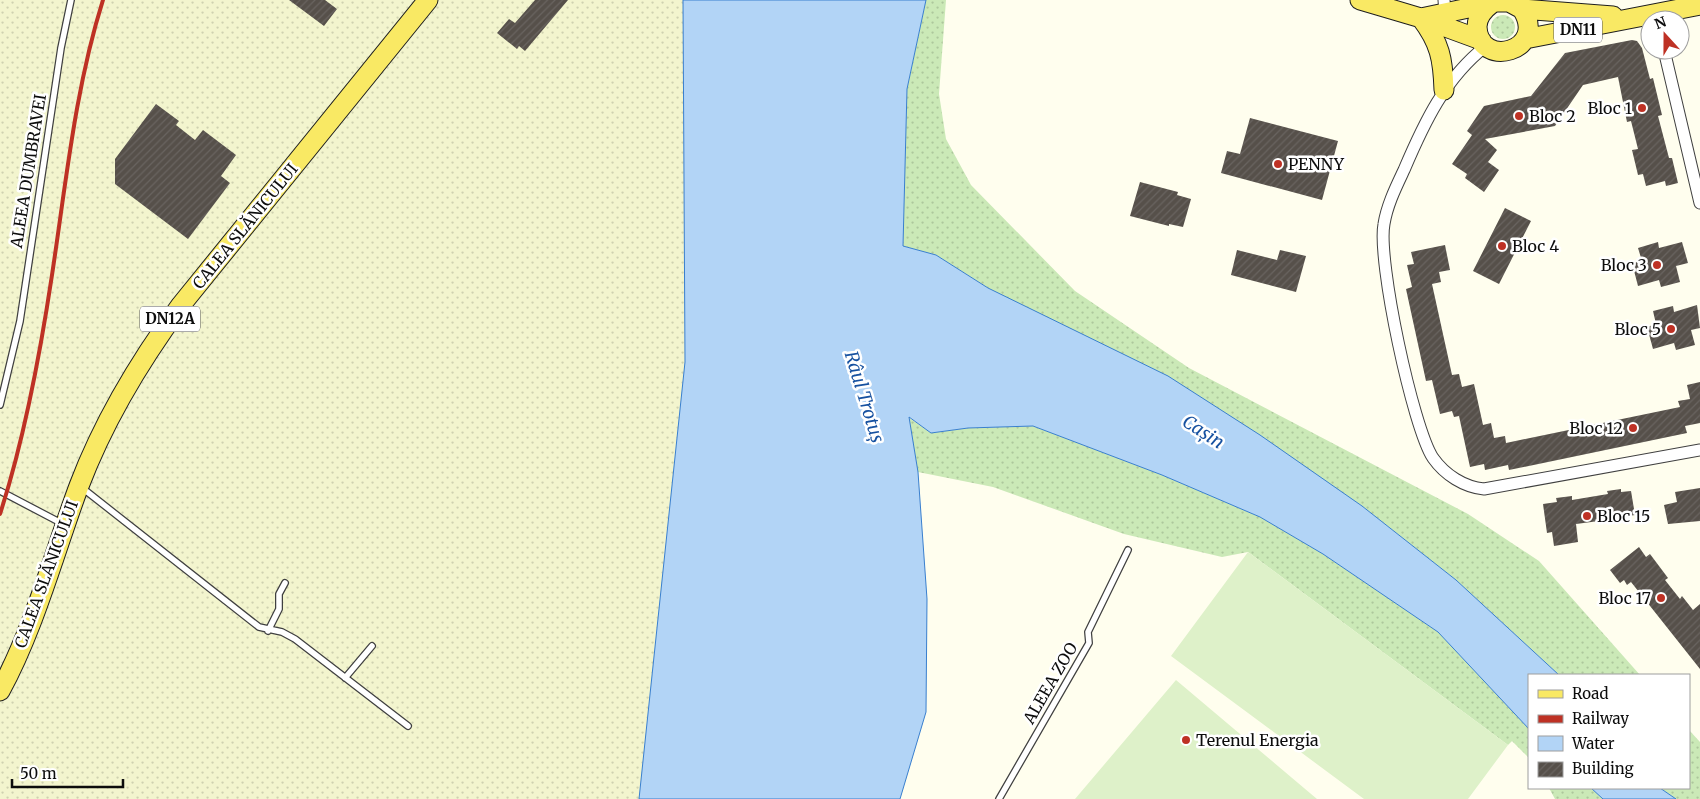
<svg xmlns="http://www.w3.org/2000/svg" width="1700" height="799" viewBox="0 0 1700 799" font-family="Merriweather,serif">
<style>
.farmland{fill:url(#farmland-dots)}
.grass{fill:url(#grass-dots)}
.pitch{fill:#def1c9}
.water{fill:#b2d4f6;stroke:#397fce}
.building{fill:url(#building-hatch)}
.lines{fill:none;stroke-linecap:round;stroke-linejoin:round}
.lane-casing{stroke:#404040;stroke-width:8}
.street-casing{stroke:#404040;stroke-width:13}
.primary-casing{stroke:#1e1e1e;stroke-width:21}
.lane{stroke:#fff;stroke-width:5.5}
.street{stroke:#fff;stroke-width:11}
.primary{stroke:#f9e964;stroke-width:19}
.rail{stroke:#be3124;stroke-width:4}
.poi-dot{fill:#be3124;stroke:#fff;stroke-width:2}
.labels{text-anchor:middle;stroke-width:5;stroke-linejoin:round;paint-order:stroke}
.shield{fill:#fff;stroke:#565656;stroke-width:1}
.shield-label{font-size:15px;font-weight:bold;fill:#0d0d0d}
.poi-label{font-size:16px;fill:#0d0d0d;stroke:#fff;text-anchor:end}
.street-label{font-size:16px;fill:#0d0d0d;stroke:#fff}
.water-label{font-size:18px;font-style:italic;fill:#1651a0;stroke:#fff}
</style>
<defs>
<pattern id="farmland-dots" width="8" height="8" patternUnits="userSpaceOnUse" patternTransform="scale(1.25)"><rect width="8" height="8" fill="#f3f5ce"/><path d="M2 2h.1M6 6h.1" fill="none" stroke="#cfd1b0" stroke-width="1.8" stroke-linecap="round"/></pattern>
<pattern id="grass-dots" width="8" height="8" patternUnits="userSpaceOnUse" patternTransform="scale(1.25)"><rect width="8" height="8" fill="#cbe9b7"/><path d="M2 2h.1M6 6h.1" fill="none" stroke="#adc79c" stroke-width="1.8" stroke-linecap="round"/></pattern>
<pattern id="building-hatch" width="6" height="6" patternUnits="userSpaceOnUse" patternTransform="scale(1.25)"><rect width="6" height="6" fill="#56504a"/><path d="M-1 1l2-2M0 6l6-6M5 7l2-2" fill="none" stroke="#696460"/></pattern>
</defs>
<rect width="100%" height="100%" fill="#fffeee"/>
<path class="farmland" d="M0,0H683L685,362L639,799H0Z"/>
<path class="grass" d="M926,0H946L939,94L946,139L971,185L1075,291L1189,368L1468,514L1539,561L1640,675H1559L1456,580L1362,506L988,288L936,255L903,246L907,89Z
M1491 27a12 12 0 1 1 24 0a12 12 0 1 1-24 0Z
M908,417L931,433L968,428L1033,426L1162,475L1260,517L1323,554L1438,632L1529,729V758L1512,741L1508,745L1248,552L1222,557L1124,534L993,487L918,472Z
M1689,730L1700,742V799H1676L1660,788H1689Z
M1549,788H1591L1603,799H1555Z"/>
<path class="pitch" d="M1248,552L1508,745L1468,799H1364L1171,656Z
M1176,680L1317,799H1075Z"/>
<path class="water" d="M683,0H926L907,89L903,246L936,255L988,288L1168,376L1260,435L1362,506L1456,580L1559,675H1529V729L1438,632L1323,554L1260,517L1162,475L1033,426L968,428L931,433L909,417L918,472L927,599L926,712L900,799H639L685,362Z
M1591,788H1660L1676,799H1603Z"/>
<path class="building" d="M289,0H325L337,9L324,26Z
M535,0H568L525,51L519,46L517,49L497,33L509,19L515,23Z
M1632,40L1637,41L1642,48L1650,79L1653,78L1662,115L1658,116L1669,158H1672L1678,183L1666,186L1665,181L1646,186L1643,174L1638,175L1632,150L1638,149L1631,121L1627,122L1618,77L1583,85L1555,126L1485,139L1497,150L1488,162L1499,170L1484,192L1465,178L1467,174L1452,164L1472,135L1467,131L1484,106L1531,96L1565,53Z
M156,104L179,121L176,125L195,140L203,130L236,155L221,176L230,183L188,239L115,184V159Z
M1250,118L1338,141L1322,200L1221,173L1227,151L1240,154Z
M1140,182L1178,192L1177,195L1191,199L1183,227L1169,224V226L1130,216Z
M1505,208L1531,221L1499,284L1473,271Z
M1658,242L1659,248L1682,242L1688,263L1676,266L1680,282L1661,287L1659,280L1638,286L1632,263L1642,261L1638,248Z
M1445,245L1450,270L1439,272L1441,282L1432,284L1452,375L1459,374L1462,387L1474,384L1483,425L1491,423L1494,438L1505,436L1506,443L1680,407L1678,401L1690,399L1687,385L1700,382V423L1685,426L1687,433L1509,470L1508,465L1485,470L1484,464L1470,467L1459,416L1454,417L1452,411L1440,414L1432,380L1426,381L1406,289L1412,287L1407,265L1414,264L1411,252Z
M1237,250L1277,260L1280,250L1306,256L1296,292L1231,275Z
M1697,305L1700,328L1691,330L1695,345L1676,350L1674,343L1653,349L1647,327L1656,324L1653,311L1673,306L1674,312Z
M1700,488V521L1668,524L1664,505L1677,502L1675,492Z
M1621,489V492L1631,491L1635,515L1622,517L1623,521L1600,524L1599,521L1576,524L1578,542L1554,546L1552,532L1547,533L1543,504L1557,502L1556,498L1572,496V500L1608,494L1607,491Z
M1639,547L1646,557L1650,554L1668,578L1665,580L1680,599L1682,596L1693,610L1700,604V669L1631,582L1627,585L1624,580L1620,583L1610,570Z"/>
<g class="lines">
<defs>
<path id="lane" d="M0,405L20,321L61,48L71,0
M81,487L259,627L282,632L295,639L408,726
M0,491L63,524
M268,631L279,609V594L285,583
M345,678L372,646
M999,799L1089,643L1088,632L1128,550"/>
<path id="street" d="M1444,0L1445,13
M1486,46C1445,78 1424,123 1404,170C1396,187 1387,205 1384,224C1377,260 1413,428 1433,458C1445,475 1464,487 1484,489L1700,450
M1664,50L1700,203"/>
<path id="primary" d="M1360,0L1421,18L1481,40
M1522,9L1613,16
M1421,18L1497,2H1509L1522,9C1549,51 1479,70 1477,27C1477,17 1483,10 1491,4
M1421,18C1440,43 1443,59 1444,90
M1525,39L1700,5
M0,691C34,629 54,553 79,486C104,420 139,362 181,305L428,0"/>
</defs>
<use href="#lane" class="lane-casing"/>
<use href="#street" class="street-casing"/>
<use href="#primary" class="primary-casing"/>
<use href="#lane" class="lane"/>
<use href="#street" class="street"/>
<use href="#primary" class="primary"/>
<path class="rail" d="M0,514C25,437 40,355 52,275C66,183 75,89 103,0"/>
</g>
<g class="poi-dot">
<circle cx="1642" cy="108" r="5"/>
<circle cx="1519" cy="116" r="5"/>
<circle cx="1278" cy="164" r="5"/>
<circle cx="1502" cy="246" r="5"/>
<circle cx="1657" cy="265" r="5"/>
<circle cx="1671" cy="329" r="5"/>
<circle cx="1633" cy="428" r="5"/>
<circle cx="1587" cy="516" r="5"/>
<circle cx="1661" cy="598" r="5"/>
<circle cx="1186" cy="740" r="5"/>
</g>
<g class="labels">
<g class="shield">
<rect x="1554" y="17.5" width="48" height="25" rx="4"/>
<rect x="140" y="306.5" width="60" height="25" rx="4"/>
</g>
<g class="shield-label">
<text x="1578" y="35">DN11</text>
<text x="170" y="324">DN12A</text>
</g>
<g class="poi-label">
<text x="1632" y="114">Bloc 1</text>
<text x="1529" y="122" text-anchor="start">Bloc 2</text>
<text x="1288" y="170" text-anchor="start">PENNY</text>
<text x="1512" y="252" text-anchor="start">Bloc 4</text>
<text x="1647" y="271">Bloc 3</text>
<text x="1661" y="335">Bloc 5</text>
<text x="1623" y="434">Bloc 12</text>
<text x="1597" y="522" text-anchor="start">Bloc 15</text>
<text x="1651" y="604">Bloc 17</text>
<text x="1196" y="746" text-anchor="start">Terenul Energia</text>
</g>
<g class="street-label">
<text transform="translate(28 171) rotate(-81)" y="6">ALEEA DUMBRAVEI</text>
<text transform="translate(245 226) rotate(-51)" y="6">CALEA SLĂNICULUI</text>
<text transform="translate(46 574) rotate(-70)" y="6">CALEA SLĂNICULUI</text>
<text transform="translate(1050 683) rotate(-60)" y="6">ALEEA ZOO</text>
</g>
<g class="water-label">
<text transform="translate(864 397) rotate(73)" y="6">Râul Trotuș</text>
<text transform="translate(1203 432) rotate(33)" y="6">Cașin</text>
</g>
</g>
<rect x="1528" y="674" width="162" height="115" fill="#ffffff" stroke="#9e9e9e"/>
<rect x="1538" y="690" width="25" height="8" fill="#f9e964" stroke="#9e9e9e"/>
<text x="1572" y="699" font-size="15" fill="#0d0d0d">Road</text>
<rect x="1538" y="715" width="25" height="8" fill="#be3124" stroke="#9e9e9e"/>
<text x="1572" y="724" font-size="15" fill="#0d0d0d">Railway</text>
<rect x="1538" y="736" width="25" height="15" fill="#b2d4f6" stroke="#9e9e9e"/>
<text x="1572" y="749" font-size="15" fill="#0d0d0d">Water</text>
<rect x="1538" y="762" width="25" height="15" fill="url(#building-hatch)" stroke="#9e9e9e"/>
<text x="1572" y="774" font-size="15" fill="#0d0d0d">Building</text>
<g transform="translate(1665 35) rotate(339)"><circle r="24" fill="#ffffff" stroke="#9e9e9e"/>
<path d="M0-4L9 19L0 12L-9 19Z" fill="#be3124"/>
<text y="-8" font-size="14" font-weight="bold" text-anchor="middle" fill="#0d0d0d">N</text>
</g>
<path d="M12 779v8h111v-8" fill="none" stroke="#0d0d0d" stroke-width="2.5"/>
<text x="20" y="779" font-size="15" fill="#0d0d0d" stroke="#ffffff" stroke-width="4" paint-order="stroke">50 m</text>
</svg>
